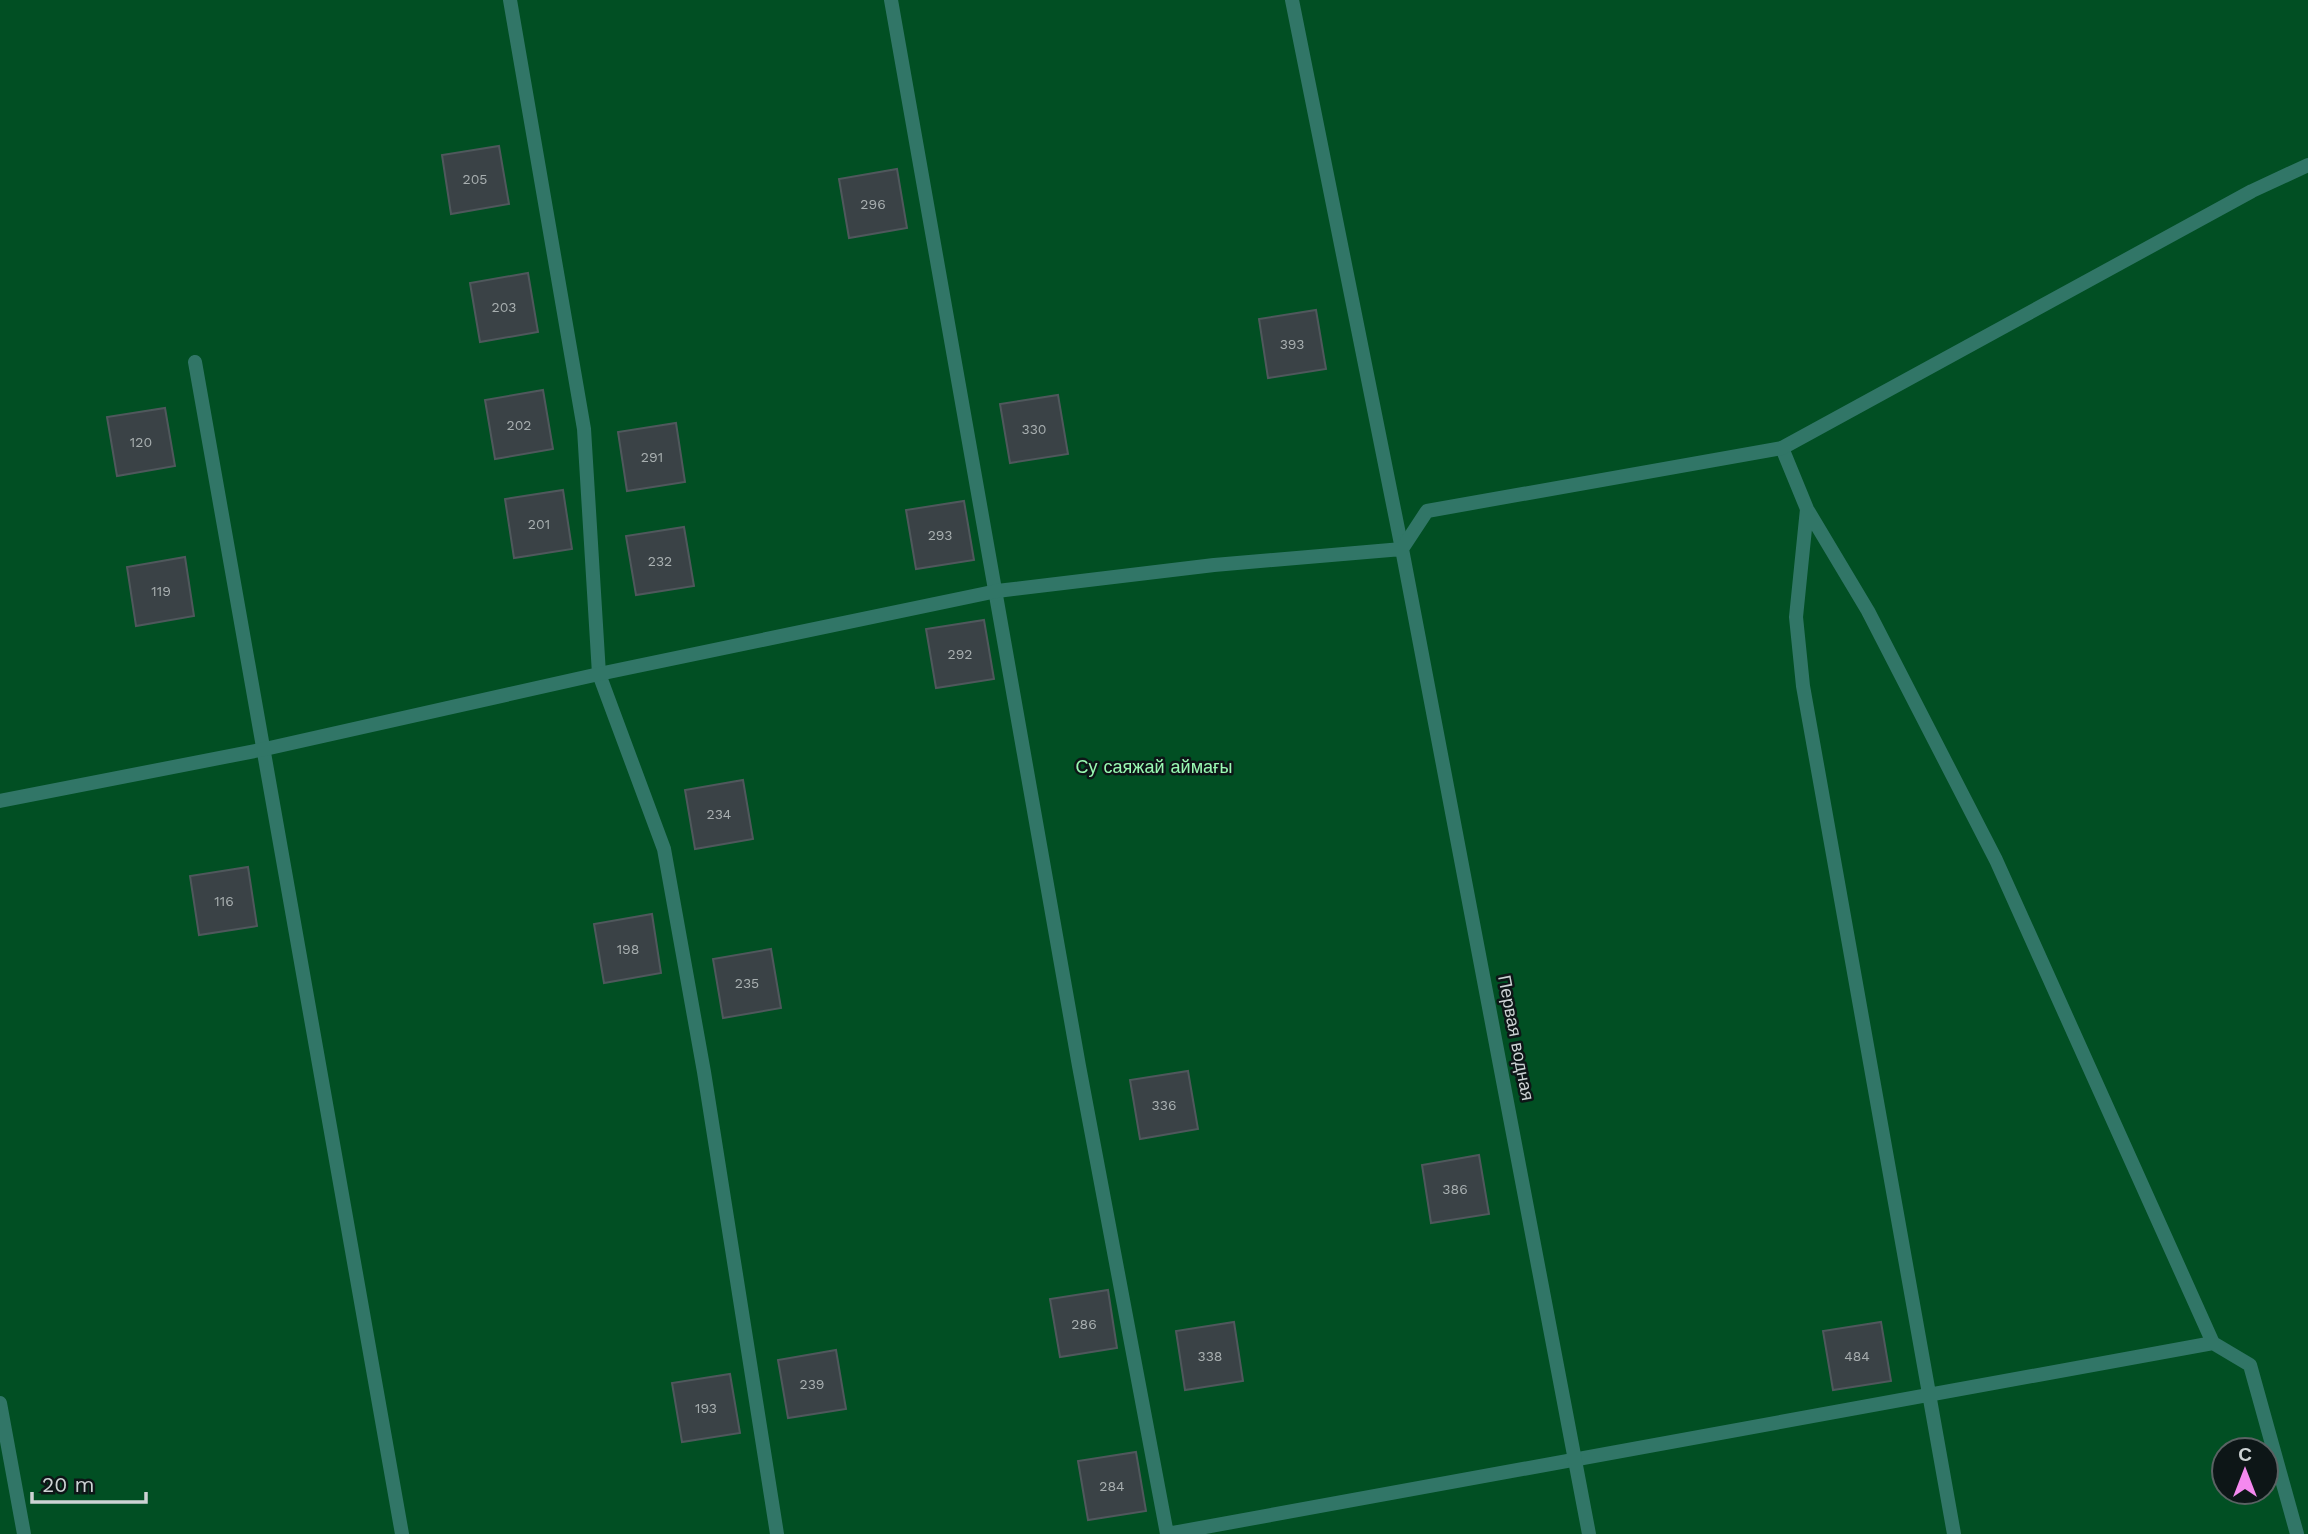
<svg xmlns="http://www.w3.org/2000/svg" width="2308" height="1534" viewBox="0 0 2308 1534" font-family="'Work Sans',sans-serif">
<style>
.green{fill:#014f23;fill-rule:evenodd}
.building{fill:#3a4246;stroke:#4f585c;stroke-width:2}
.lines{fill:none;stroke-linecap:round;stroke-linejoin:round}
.lane{stroke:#317667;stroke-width:14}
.street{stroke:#317667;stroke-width:14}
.labels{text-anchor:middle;stroke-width:5;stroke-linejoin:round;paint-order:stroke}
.number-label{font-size:14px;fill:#a8afb0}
.park-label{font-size:18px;fill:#9afab3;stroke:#0d1617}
.street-label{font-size:18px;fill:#cdd3d4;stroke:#0d1617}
</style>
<rect width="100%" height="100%" fill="#161f20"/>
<path class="green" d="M0,0H2308V1534H0ZM2224,1450H2266V1492H2224Z"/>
<path class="building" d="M499,146L509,204L451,214L442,155Z
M897,169L907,228L849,238L839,179Z
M528,273L538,332L480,342L470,283Z
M1316,310L1326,369L1268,378L1259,319Z
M543,390L553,449L495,459L485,400Z
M1058,395L1068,454L1010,463L1000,404Z
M165,408L175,466L117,476L107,417Z
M676,423L685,482L627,491L618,432Z
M563,490L572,549L514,558L505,499Z
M964,501L974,560L916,569L906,510Z
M684,527L694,586L636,595L626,536Z
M185,557L194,616L136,626L127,567Z
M984,620L994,679L936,688L926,629Z
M743,780L753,839L695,849L685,790Z
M248,867L257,926L199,935L190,876Z
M652,914L661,973L604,983L594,924Z
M771,949L781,1008L723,1018L713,959Z
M1188,1071L1198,1129L1140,1139L1130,1080Z
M1479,1155L1489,1214L1431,1223L1422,1165Z
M1108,1290L1117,1348L1060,1357L1050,1299Z
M1234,1322L1243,1381L1185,1390L1176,1331Z
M1881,1322L1891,1381L1833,1390L1823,1331Z
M836,1350L846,1409L788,1418L778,1360Z
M730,1374L740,1433L682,1442L672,1383Z
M1136,1452L1146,1511L1088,1520L1078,1461Z"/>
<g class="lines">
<path class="lane" d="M510,0L584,429L599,674L664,849L704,1072L777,1534
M891,0L1079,1066L1167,1534
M1292,0L1402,549
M195,362L402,1534
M1782,448L1807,509L1868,611L1996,860L2213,1343
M1807,509L1796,617L1803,686L1954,1534
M1167,1534L2213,1343L2250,1365L2297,1534"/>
<path class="street" d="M1402,549L1589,1534
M0,801L265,749L599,674L997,591L1214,565L1402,549L1427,511L1782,448L2252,191L2308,165
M0,1403L24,1534"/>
</g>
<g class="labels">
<g class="number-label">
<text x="475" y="184">205</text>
<text x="873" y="209">296</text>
<text x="504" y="312">203</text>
<text x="1292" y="349">393</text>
<text x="519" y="430">202</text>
<text x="1034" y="434">330</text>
<text x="141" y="447">120</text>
<text x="652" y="462">291</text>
<text x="539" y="529">201</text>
<text x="940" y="540">293</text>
<text x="660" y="566">232</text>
<text x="161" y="596">119</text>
<text x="960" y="659">292</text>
<text x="719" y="819">234</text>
<text x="224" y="906">116</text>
<text x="628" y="954">198</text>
<text x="747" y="988">235</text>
<text x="1164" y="1110">336</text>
<text x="1455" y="1194">386</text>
<text x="1084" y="1329">286</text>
<text x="1210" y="1361">338</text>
<text x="1857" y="1361">484</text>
<text x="812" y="1389">239</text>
<text x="706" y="1413">193</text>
<text x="1112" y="1491">284</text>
</g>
<g class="park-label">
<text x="1154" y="773">Су саяжай аймағы</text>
</g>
<g class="street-label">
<text transform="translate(1516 1038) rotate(79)" y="6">Первая водная</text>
</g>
</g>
<g transform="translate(2245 1471)"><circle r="33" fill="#0d1617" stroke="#5a6263" stroke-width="2"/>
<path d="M0-5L12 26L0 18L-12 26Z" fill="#f589ef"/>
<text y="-10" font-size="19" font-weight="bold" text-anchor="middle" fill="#cdd3d4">С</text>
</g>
<path d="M32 1492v10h114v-10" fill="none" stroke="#cdd3d4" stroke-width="3.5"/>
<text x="42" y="1492" font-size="21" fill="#cdd3d4" stroke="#0d1617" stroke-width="5" paint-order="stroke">20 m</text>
</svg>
